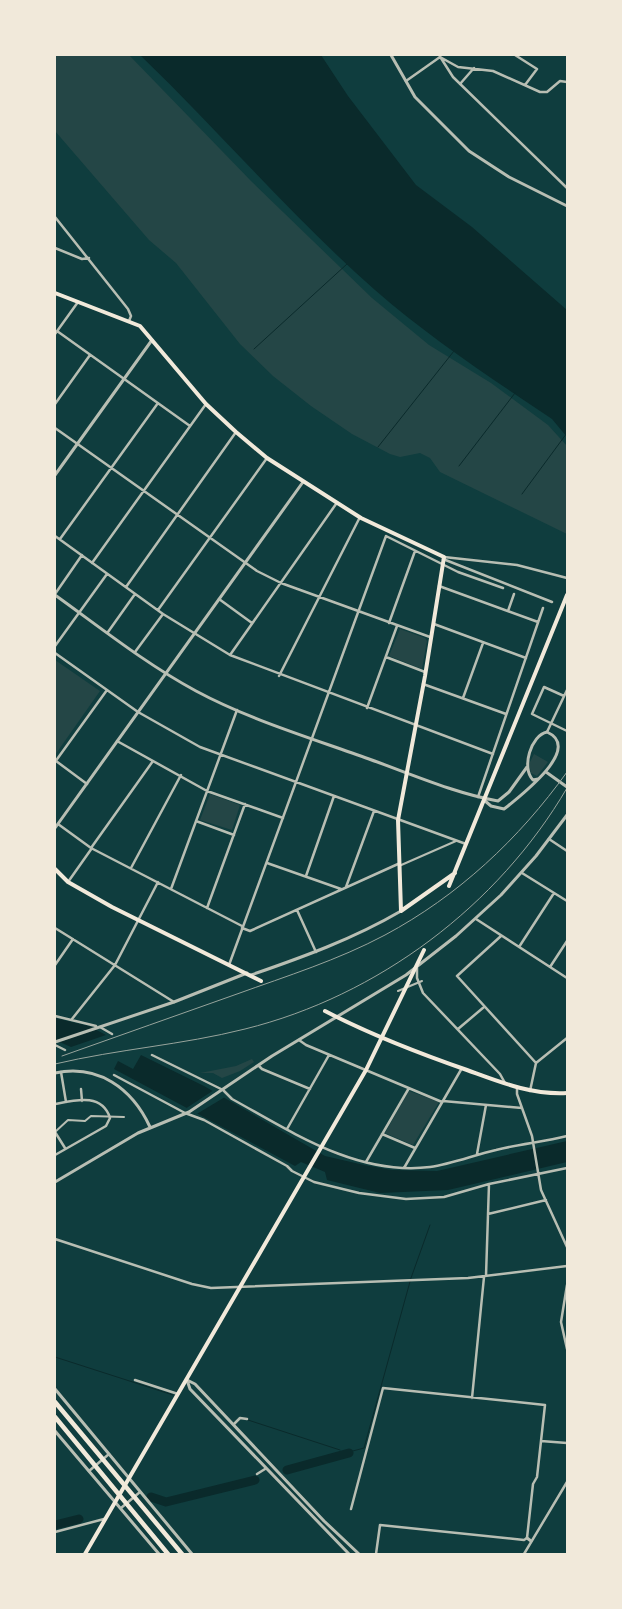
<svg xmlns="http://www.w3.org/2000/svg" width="622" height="1609" viewBox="0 0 622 1609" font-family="Lora,serif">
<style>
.green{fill:#244646}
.water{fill:#0a2a2b}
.pier{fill:#0f3d3e}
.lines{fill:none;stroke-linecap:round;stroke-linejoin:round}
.stream{stroke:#0a2a2b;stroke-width:1}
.river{stroke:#0a2a2b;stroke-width:9}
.pedestrian{stroke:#b8beb3;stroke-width:2}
.minor{stroke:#b8beb3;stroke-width:2.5}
.tertiary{stroke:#b8beb3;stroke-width:3}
.primary{stroke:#f1e9da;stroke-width:4}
.motorway{stroke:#f1e9da;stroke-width:4.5}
.rail{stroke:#97a49c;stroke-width:1}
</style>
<rect width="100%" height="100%" fill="#0f3d3e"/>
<path class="green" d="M55,55H129L252,182L372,298L429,345L491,383L548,425L567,446V534L440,472L430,458L420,453L400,457L390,454L352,434L311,406L273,376L240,344L176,263L149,240L55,131Z
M400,629L425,638L427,641L422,669L389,656Z
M55,660L100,691L55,755Z
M534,754L548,762L537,776L531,773L529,764Z
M210,794L240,805L232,830L200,820Z
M252,1059L254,1062L240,1071L222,1078L213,1073H200L236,1066Z
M409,1091L439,1102L413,1145L385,1133Z"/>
<path class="water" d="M140,55H321L348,96L416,185L472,227L567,310V437L552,419C491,378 430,338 375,290C292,217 220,132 140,55Z
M55,1018L89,1026L106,1035L71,1047L55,1040Z
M141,1055L204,1086L325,1156L364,1165L392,1170L437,1171L567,1141V1162L448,1190L380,1193L327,1180L325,1172L301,1162L295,1166L114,1069L118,1061L133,1069Z"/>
<path class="pier" d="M214,1090L225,1097L195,1115L185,1109Z"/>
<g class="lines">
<path class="stream" d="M254,349L347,264
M378,447L454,351
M459,466L515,393
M522,494L567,433
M55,1357L173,1395
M248,1420L340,1450
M349,1452L364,1448L411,1278L430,1225"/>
<path class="river" d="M287,1470L349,1453
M151,1497L166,1502L255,1480
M55,1525L79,1519"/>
<path class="pedestrian" d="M399,866L456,841
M398,991L422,981
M55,1132L68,1120L85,1121L91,1116L124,1117"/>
<path class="minor" d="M439,55L453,77L567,188
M515,55L537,69L525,85
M406,81L440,57L458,67L493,71L540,92H547L560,81L567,82
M460,84L474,68
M55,217L128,309L131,316L129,321
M55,248L82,259L89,258
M57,331L190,426
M55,334L78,302
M55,404L90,355
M55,428L257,571L281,583L430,637
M55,536L163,614L230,655L493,754
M60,539L158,403
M444,557L517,565L567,578
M443,559L552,602
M92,563L206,404
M439,586L538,622
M126,587L236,432
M55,594L82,555
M219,599L252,623
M158,610L267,458
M508,611L514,594
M389,623L415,551
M434,624L526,658
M108,632L135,594
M55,646L107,574
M135,652L163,614
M55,653L138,712L200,747L466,844
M230,655L336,504
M386,657L425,672
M279,676L360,517
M423,684L506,714
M564,696L544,687L532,714L567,731
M463,698L483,643
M367,708L397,626
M547,732L567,690
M117,741L207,791L283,818
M56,761L87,784
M55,762L107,690
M478,797L543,608
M196,821L234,835
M58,824L91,848L242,926
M549,839L567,851
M91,848L153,761
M267,863L341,889
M131,868L181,775
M522,873L567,901
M306,876L334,796
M68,882L92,848
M346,887L374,811
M171,889L237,710
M207,908L245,804
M297,910L316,952
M476,919L567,978
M55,928L174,1002
M242,928L250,931L398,864
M501,936L457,976L536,1063
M519,947L554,893
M55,965L73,939
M229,965L386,536L458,572L503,588
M550,967L567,941
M417,968V978L423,993L500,1074L505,1083
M55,1016L96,1026
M72,1019L115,965L158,882
M100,1027L112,1034
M458,1029L484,1007
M299,1040L306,1045L442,1102
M55,1045L65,1050
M152,1055L223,1090L232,1099C292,1132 357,1176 430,1167C452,1164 474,1155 496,1150C519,1144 544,1142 567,1136
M259,1066L262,1069L310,1089
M61,1072L66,1102
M114,1075L185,1113L204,1120L287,1166L292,1171L314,1182L359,1193L406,1199L444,1197L489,1184L567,1168
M517,1087V1094L532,1136L541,1190L567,1247
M81,1089L82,1101
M530,1091L536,1063L567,1038
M443,1101L522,1108
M55,1104C76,1100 102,1093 110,1118L106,1126L55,1155
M287,1129L329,1055
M55,1132L65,1148
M382,1134L415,1148
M477,1154L486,1105
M366,1162L409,1088
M404,1168L462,1068
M488,1214L546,1200
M55,1239L192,1284L211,1288L468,1278L567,1266
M486,1276L489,1184
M567,1285L561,1322L567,1349
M135,1380L178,1394
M472,1398L484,1277
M234,1424L240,1418L247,1419
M541,1441L567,1443
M89,1471L109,1454
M257,1474L265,1469
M121,1508L140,1492
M351,1509L383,1388L545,1405L537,1477L533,1484L527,1538L524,1540L380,1525L376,1554
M55,1532L104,1519
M524,1554L567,1482"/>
<path class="tertiary" d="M391,55L415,97L469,151L509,177L567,206
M55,475L152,340
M55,595C101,628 146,664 196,691C250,720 311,738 369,759C411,774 454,793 498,801L509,792L527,767
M546,772L567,787
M484,800L491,806L504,809L508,806C522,794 583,748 547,732C531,735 521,768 533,780L538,779
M55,828L303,482
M251,975C303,957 353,939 401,911
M55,1042L174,1002L247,973
M55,1073C98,1064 132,1088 150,1127
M55,1182L138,1133L189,1112L272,1056L406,975L456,936L501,895L536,856L567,815
M187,1380L195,1384L324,1521L359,1554
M187,1380L190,1389L349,1554
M55,1389L192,1554
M55,1431L159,1554
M527,1538L531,1541"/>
<path class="primary" d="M55,293L140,326L206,404L236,432L267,458L361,518L444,557L425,676L398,820L401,911L455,873
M55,869L68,882L112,907L261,981
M449,886L567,595
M325,1011C371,1035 418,1053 467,1070C500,1082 531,1095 567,1093
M85,1554L366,1070L424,950"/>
<path class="motorway" d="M55,1402L182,1554
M55,1417L168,1554"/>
<path class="rail" d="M62,1056C120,1035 179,1015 237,994C287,976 338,960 385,935C458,896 519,839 567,772
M55,1064C118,1049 182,1045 245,1029C378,996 498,906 567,788"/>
</g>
<rect width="622" height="1609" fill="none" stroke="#f1e9da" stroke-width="112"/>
</svg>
